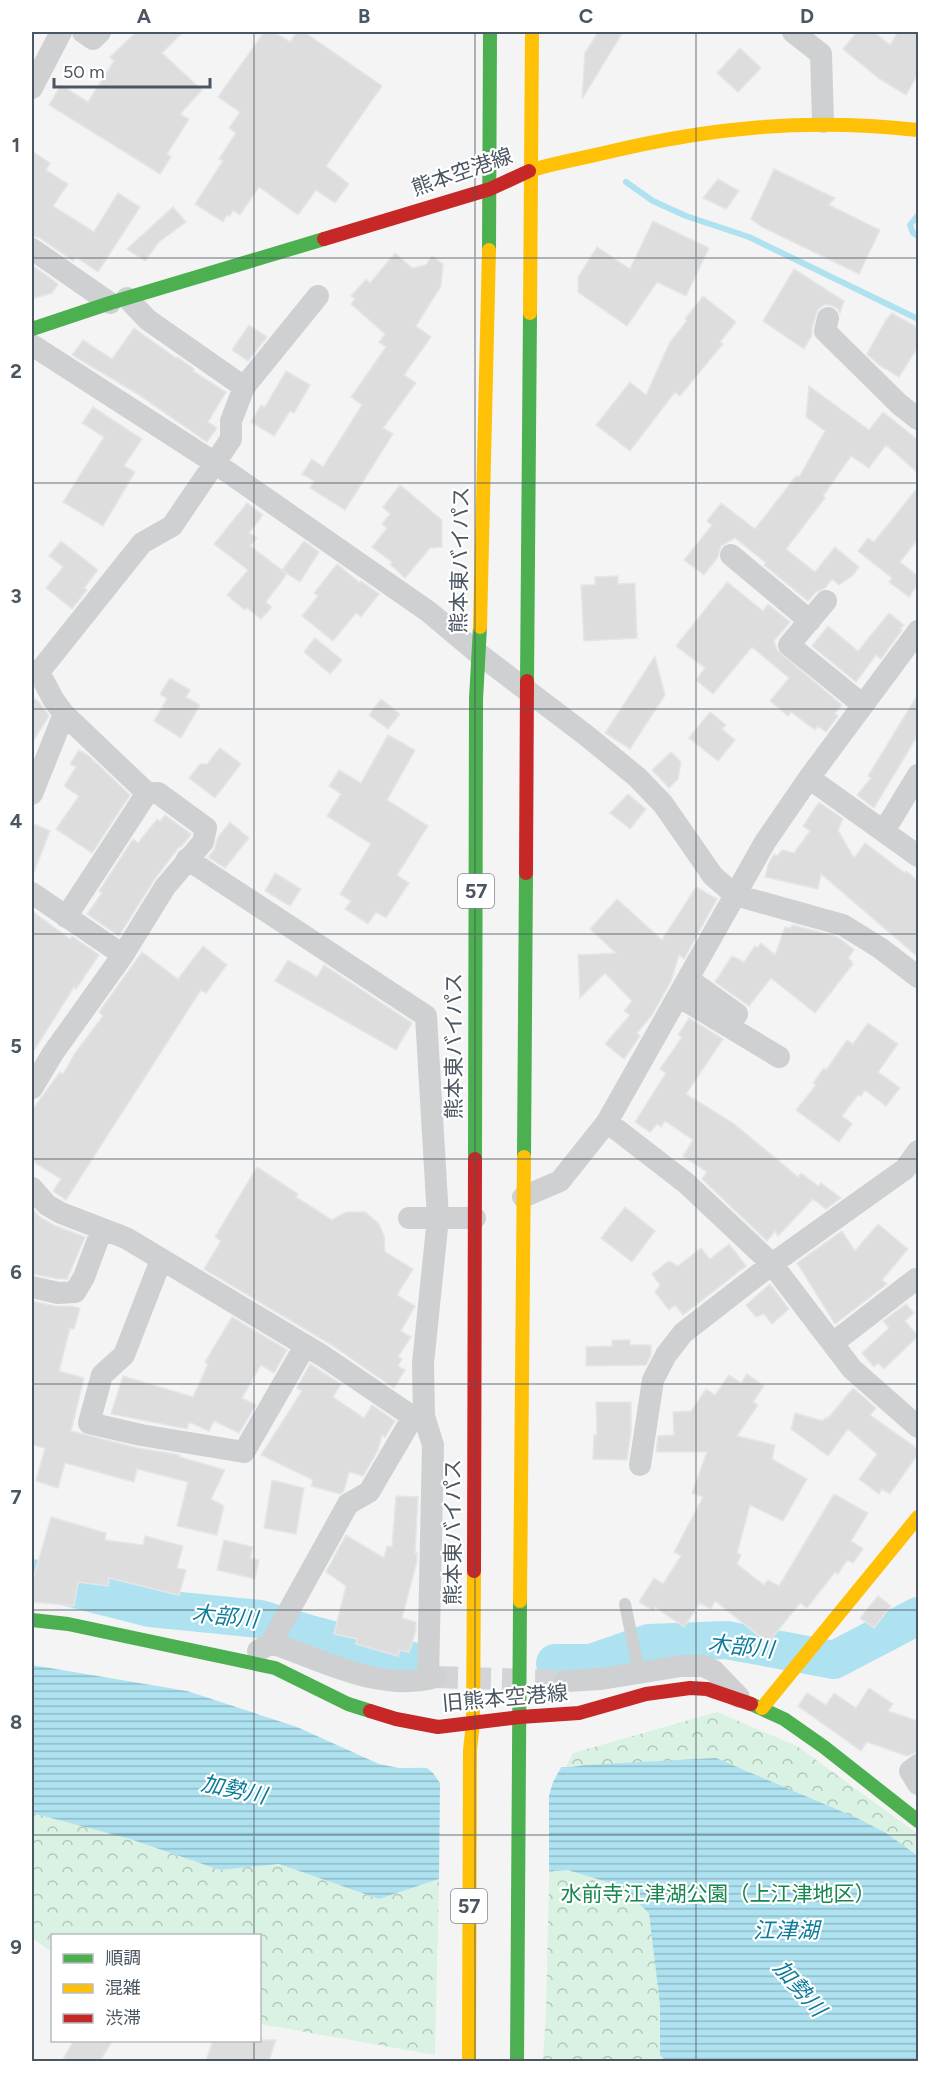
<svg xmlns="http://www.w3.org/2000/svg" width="950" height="2093" viewBox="0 0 950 2093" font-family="Figtree,'Noto Sans JP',sans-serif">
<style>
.park{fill:url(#park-crowns)}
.water{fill:url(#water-rules)}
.pier{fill:#f4f4f4}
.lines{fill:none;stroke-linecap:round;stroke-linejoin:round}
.stream{stroke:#aee2f0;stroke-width:6}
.river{stroke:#aee2f0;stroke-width:38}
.building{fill:#ddddde;stroke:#e5e6e7;stroke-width:1.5}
.street-tunnel{stroke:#d2d4d7;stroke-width:22;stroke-dasharray:22 11;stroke-linecap:butt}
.lane{stroke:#ced0d2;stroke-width:12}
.street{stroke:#ced0d2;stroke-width:22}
.fast{stroke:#4caf50;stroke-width:14}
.slow{stroke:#ffc107;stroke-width:14}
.jam{stroke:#c62828;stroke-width:14}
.grid{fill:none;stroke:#4a5661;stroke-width:1.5;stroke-opacity:0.55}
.labels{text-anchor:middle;stroke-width:4.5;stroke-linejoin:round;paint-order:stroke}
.shield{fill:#fff;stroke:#808990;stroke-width:1.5}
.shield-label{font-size:20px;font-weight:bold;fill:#4a5661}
.street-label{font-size:21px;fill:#4a5661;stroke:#fff}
.park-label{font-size:21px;fill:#17864f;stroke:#fff}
.water-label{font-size:22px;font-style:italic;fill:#0c7c9b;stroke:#fff}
.neatline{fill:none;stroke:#4a5661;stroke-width:2}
.grid-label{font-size:20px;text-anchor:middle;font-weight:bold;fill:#4a5661}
</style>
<defs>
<pattern id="park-crowns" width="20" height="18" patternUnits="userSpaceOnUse" patternTransform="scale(1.5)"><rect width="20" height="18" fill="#d9f2e3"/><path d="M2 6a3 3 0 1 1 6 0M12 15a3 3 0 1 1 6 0" fill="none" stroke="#b2c7bb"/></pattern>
<pattern id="water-rules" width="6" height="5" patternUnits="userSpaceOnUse" patternTransform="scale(1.5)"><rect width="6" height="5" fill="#aee2f0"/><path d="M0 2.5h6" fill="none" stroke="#90bac6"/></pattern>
</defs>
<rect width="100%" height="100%" fill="#f4f4f4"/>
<path class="park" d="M717,1712L797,1746L918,1834V2061L543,2062L546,2011L551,1797L573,1753Z
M32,1813L130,1839L220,1870L279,1864L379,1899L439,1879L435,2055L260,2024V1936H52V1952L32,1938Z"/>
<path class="water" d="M32,1665L187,1691L297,1727L379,1764L399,1768L571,1767L585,1765L716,1758L857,1818L886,1833L918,1856V2061H667L660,2055V2005L649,1913L620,1886L568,1870L439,1879L379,1899L279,1864L220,1870L130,1839L32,1813Z"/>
<path class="pier" d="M427,1764H563L553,1782L549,1796V1875L439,1882L440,1783L433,1773L423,1765Z"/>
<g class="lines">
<path class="stream" d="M626,182L653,201L686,216L749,237L918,319
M918,215L910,225L913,233L918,236"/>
<path class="river" d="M32,1578L150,1608L260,1619L309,1634L416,1662
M555,1663H591L649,1643L726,1640L834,1660L918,1616"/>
</g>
<path class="building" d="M136,32H183L162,53L202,90L180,114L189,119L167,154L171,157L160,174L49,105L61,85L88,102L114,61L110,57Z
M264,32H274L290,42L297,32H304L382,86L326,166L349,184L335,203L316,190L298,215L259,187L240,215L233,210L230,216L227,215L223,222L195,204L223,161L219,159L236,133L229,128L240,112L218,97Z
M598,32H623L582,99L585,53Z
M857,32H874L890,45L898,32H918V74L906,95L878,78L843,49Z
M740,48L761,68L738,92L717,73Z
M32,151L50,163L46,170L68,184L53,206L94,232L118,193L140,207L98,272L76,257L73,261L40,238L32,236Z
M774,169L835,198L829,205L880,230L859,274L762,227L751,219Z
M718,179L739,191L726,209L703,198Z
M173,207L186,222L159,242L145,261L127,249Z
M653,221L709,248L686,296L657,282L627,326L578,292V277L597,247L630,269Z
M395,253L412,268L426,265L432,256L443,264L441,286L416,326L431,337L404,375L416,383L383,428L393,434L345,510L310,488L314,481L302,474L312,459L323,467L362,405L351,397L386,347L379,342L385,334L351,304L355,299L351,296L366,279L370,283Z
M32,265L58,284L52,293L32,299Z
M794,269L844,301L840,313L837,308L830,305H824L818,309L812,328V335L804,349L763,321Z
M703,296L736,322L720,342L723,344L680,396L675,392L630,451L596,425L630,382L646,395L670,342L687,321L685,319Z
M892,313L918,328V347L899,377L879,365L867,354L886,320Z
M249,325L267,337L248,361L232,350Z
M134,328L176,358L177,357L194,369L193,371L226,392L208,422L217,428L207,442L136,393L72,355L83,340L112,359Z
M286,371L310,385L294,413L290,411L274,436L251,422L261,405L265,407Z
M809,386L869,430L883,412L918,440V473L886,445L869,468L851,456L823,496L825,498L786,549L815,572L835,547L859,567L852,576L839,585L832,579L825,588L816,592L808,601L764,565L766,563L735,538L721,546L718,557L704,575L684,560L712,525L707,521L721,503L755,529L796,476L799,477L825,431L806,417Z
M93,407L142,439L124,466L135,472L103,526L63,502L104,437L82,423Z
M400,485L442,520V547L430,548L405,578L390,564L392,562L372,547L387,528L382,524L390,514L383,507Z
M918,487V539L900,562L918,576V584L909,597L889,582L892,578L858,551L868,538L874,542Z
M247,503L263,515L249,533L257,538L250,546L287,574L266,602L272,607L261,619L247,608L245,610L227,595L248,570L214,544Z
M61,541L98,570L84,588L87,590L72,609L46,588L63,567L49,556Z
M304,541L319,552L300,582L282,570Z
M337,564L359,582L361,581L379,594L361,617L356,613L333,641L302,616L318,596L314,593Z
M618,576V584L635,583L637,638L584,641L581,585H595V577Z
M727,582L763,611L768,604L790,622L774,641L777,650L842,705L835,713L838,716L826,732L818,726L815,730L791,712L788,716L770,701L789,678L752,647L713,694L696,680L705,668L676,646Z
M889,613L904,625L900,629L902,630L881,659L876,655L856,682L812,646L828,626L858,651Z
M315,638L342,660L330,674L304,652Z
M655,656L665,695L630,749L605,733Z
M170,678L190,690L186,697L200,705L181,738L154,721L167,699L160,694Z
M918,694V735L874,808L857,795L871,778L868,776Z
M32,697L39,702L49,716L32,743Z
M381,699L400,714L388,729L369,715Z
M710,712L726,725L722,729L735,740L718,761L689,738Z
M388,735L415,750L387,800L428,826L397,875L409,883L386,918L376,912L368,924L345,909L351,901L340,894L371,844L327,816L341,794L329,786L339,770L361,783Z
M220,748L241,764L215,798L189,778L200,764H207Z
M79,750L89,756L130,795L92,853L56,829L79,796L64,786L76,767L70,764Z
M671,752L681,762L678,779L669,788L652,770Z
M628,794L646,809L630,829L610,813Z
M819,802L843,819L838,830L854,858L865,843L905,873L906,871L918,881V957L821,874L818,889L765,877L768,865L774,854L777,856L782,850L794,853L810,831L803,826Z
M165,815L191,834L190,836L181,847H179L154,880L119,936L87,914L102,893L99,891L133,839L138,843L157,819L160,821Z
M230,822L249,838L225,868L208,857L214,850L218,837Z
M32,823L50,831L33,875H32Z
M275,873L301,889L290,906L265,891Z
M696,887L717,899L684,959L679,955L671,981L652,1015L637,1033L640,1036L624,1059L605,1044L630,1015L624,1011L632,1001L605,973L580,998L578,955L616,953L590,929L617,899L662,940Z
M32,911L70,939L72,936L99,955L76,989L74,987L32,1054Z
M793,925L838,937L854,950L848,958L852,961L851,962L853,964L815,1013L771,978L749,1006L715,982L732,956L744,962L755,946L757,948L761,943L775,955L785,927L790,928Z
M203,946L227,965L206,993L201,990L66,1200L53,1191L61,1179L32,1161V1110L60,1072L63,1074L75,1053L103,1016L99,1012L142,952L178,979Z
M288,960L317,977L324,965L412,1023L396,1050L275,981Z
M689,1018L723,1039L686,1094L733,1123L798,1177L801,1173L818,1186L821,1183L841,1198L826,1209L813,1199L778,1236L775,1231L767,1241L702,1179L707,1172L683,1156L693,1140L665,1121L661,1127L657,1124L650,1132L635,1122L666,1073L660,1069L682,1037L678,1035Z
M868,1023L898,1044L878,1072L900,1088L886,1106L865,1090L861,1096L858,1095L842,1116L852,1124L839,1142L796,1110L816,1085L813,1083L824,1068L826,1070L847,1040L853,1044Z
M257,1167L298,1194L296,1197L332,1220L346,1212H365L379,1224L384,1236L385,1252L413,1269L397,1295L415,1306L401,1331L411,1337L398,1357L402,1359L398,1366L405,1370L394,1388L330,1344L204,1269L221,1241L215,1237Z
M625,1207L655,1231L632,1262L601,1238Z
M32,1208L40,1217L54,1225L85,1237L67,1279H59L32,1274Z
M878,1224L908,1249L882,1280L887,1284L835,1324L797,1263L842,1231L855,1251Z
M729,1244L746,1266L683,1315L675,1305L669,1310L655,1292L660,1285L652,1274L669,1261L678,1266L701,1248L710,1259Z
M770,1284L789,1309L772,1324L764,1314L756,1317L746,1305Z
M32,1301L55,1306H70L80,1308L74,1329L70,1328L59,1371L84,1378L71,1431L138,1448L180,1455V1457L225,1470L211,1499L224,1506L217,1535L177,1526L188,1482L137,1469L134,1482L65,1463L58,1488L36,1481L45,1448L32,1445Z
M906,1304L914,1313L905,1321L918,1336L884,1369L878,1363L874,1367L862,1353L889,1328L883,1321Z
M232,1317L287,1350L274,1373L261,1365L242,1398L256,1405L239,1433L214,1421L209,1431L189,1422L187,1429L111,1414L123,1376L193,1397L208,1364L205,1362Z
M612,1340H630V1345H651V1355L646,1365L586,1366V1347L612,1346Z
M310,1364L341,1384L333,1397L364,1418L372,1405L395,1421L385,1437L382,1435L378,1450L363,1476L349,1472L344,1491L340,1494L311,1486L313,1480L261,1455L302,1391L297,1388Z
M747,1374L764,1386L753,1402L758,1405L737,1436L775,1445L772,1459L807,1479L783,1521L750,1505L737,1553L741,1555L737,1564L764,1585L768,1580L779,1586L834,1494L868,1513L851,1541L863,1549L853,1563L847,1560L838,1574L835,1572L807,1608L800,1603L768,1643L715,1601L711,1609L700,1603L684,1627L655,1607L653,1611L639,1602L654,1578L663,1584L681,1556L674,1552L703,1497L692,1493L707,1452H656L658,1436L674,1435L673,1412L691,1411L706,1389L715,1395L729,1375L741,1383Z
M853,1388L876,1408L870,1415L918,1449V1454L890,1494L882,1489L879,1494L859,1479L877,1454L848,1429L828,1456L791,1429L795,1413L823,1421L826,1417L828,1418Z
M596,1402H631V1432L627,1460L593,1459L594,1435H597Z
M272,1480L304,1488L296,1534L264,1528Z
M396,1496L418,1497L415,1553H417V1561L402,1618L416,1622V1630L409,1652L400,1650L398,1656L356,1644L357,1639L334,1634L346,1586L326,1572L346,1535L384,1558L387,1546L392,1547Z
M51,1517L106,1533L105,1540L143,1545L145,1536L183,1546L177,1568L186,1570L179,1595L109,1578L108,1586L78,1582L74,1606L32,1602V1583Z
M224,1540L253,1547L250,1558L259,1560L255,1579L217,1570Z
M878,1596L891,1606L874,1628L860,1618Z
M869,1688L893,1704L888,1711L918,1721V1752L907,1756L867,1742L861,1751L798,1706L807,1693L826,1705L834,1693L856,1708Z
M74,2040H113L100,2061H62Z
M213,2040H276L269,2061H206Z"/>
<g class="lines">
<path class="street-tunnel" d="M436,1677L565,1681"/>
<path class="lane" d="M625,1604L639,1672"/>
<path class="street" d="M83,32L93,39L100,32
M793,32L821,54L823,122
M32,88L61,32
M32,249L110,303
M127,298L148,320L244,387
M828,318L825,331L899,404L918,419
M32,345L215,463L429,612L479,654L587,736L637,777L663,804L713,876L735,895L843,925L880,948L918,977
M731,555L810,621
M826,601L789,645L863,705
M809,778L918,856
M32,794L64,714
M884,831L918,775
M187,859L426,1016L438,1218L423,1363L424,1416L433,1445L428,1679
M32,893L123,955
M66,917L147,793
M688,979L737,1014
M678,996L779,1057
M32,1088L53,1053L123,955L165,887L203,842L206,828L158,793H147L64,714L53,699L39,672L142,543L172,526L231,439V421L244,387L318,296
M607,1122L686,1183L772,1264L852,1369L918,1427
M32,1188L47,1205L61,1213L126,1238L323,1356L413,1417L424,1416
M523,1197L560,1181L607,1122L765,842L809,778L918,631
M409,1218H475
M161,1260L124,1355L102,1375L89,1423L141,1435L244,1452L305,1346
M32,1287L58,1293L75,1292L84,1277L102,1229
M833,1343L916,1279
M640,1465L653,1380L666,1355L683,1333L772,1264L905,1169L918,1151
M271,1643L348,1504L369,1492L413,1417
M258,1651L271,1643C323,1660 380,1693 436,1677
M565,1681L601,1679L681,1666H703L714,1671L739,1697
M918,1765L910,1771L918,1784"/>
<path class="fast" d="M489,250L490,32
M32,329L110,303L324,239
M527,681L530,313
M524,1157L526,873
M475,1159L476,699L480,627
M32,1620L68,1624L275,1668L348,1704L370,1711
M751,1704L784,1719L824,1747L918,1821
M517,2062L520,1601"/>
<path class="slow" d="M529,171C553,163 579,159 604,153C712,127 807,118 918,130
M530,313L532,32
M480,627L489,250
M520,1601L524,1157
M762,1708L918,1517
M469,2062L470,1750L473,1723L474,1571"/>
<path class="jam" d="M324,239L490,189L529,171
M526,873L527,681
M474,1571L475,1159
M370,1711L396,1719L438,1727L520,1717L579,1713L646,1694L690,1688L707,1689L751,1704"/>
</g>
<path class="grid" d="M254,32V1936M475,32V2062M696,32V2062M32,258H918M32,483H918M32,709H918M32,934H918M32,1159H918M32,1384H918M32,1610H918M32,1835H918M254,2040V2062"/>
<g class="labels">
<g class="shield">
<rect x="458" y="874" width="36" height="34" rx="4.5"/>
<rect x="451" y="1889" width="36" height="34" rx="4.5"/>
</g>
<g class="shield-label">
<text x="476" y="898">57</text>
<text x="469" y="1913">57</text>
</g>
<g class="street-label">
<text transform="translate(462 172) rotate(-19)" y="7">熊本空港線</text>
<text transform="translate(460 560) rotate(-89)" y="7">熊本東バイパス</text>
<text transform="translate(454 1046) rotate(-90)" y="7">熊本東バイパス</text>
<text transform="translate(453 1532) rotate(-90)" y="7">熊本東バイパス</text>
<text transform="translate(505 1698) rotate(-5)" y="7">旧熊本空港線</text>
</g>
<g class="park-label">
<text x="718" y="1901">水前寺江津湖公園（上江津地区）</text>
</g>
<g class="water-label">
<text transform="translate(225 1616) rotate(6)" y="8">木部川</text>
<text transform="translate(741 1646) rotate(6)" y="8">木部川</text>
<text transform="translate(234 1789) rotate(12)" y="8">加勢川</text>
<text x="786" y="1938">江津湖</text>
<text transform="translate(800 1988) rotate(49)" y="8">加勢川</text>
</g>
</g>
<rect width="950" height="2093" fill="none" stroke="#ffffff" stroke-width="66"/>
<rect x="51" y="1934" width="210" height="108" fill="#ffffff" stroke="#b7bbc0" stroke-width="1.5"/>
<rect x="63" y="1954" width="30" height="9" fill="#4caf50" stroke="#b7bbc0" stroke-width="1.5"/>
<text x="105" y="1964" font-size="18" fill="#4a5661">順調</text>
<rect x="63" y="1984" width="30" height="9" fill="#ffc107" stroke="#b7bbc0" stroke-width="1.5"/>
<text x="105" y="1994" font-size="18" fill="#4a5661">混雑</text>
<rect x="63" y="2014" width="30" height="9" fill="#c62828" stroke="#b7bbc0" stroke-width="1.5"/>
<text x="105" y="2024" font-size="18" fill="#4a5661">渋滞</text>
<path d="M54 78v9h156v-9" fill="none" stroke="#4a5661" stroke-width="3"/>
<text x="63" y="78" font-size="18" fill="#4a5661" stroke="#ffffff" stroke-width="4.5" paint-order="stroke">50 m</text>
<rect x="33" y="33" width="884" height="2027" class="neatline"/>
<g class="grid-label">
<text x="144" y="23">A</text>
<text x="364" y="23">B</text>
<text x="586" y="23">C</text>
<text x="807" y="23">D</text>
<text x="16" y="152">1</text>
<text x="16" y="378">2</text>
<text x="16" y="603">3</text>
<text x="16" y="828">4</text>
<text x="16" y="1053">5</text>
<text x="16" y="1279">6</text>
<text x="16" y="1504">7</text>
<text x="16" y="1729">8</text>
<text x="16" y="1954">9</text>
</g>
</svg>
